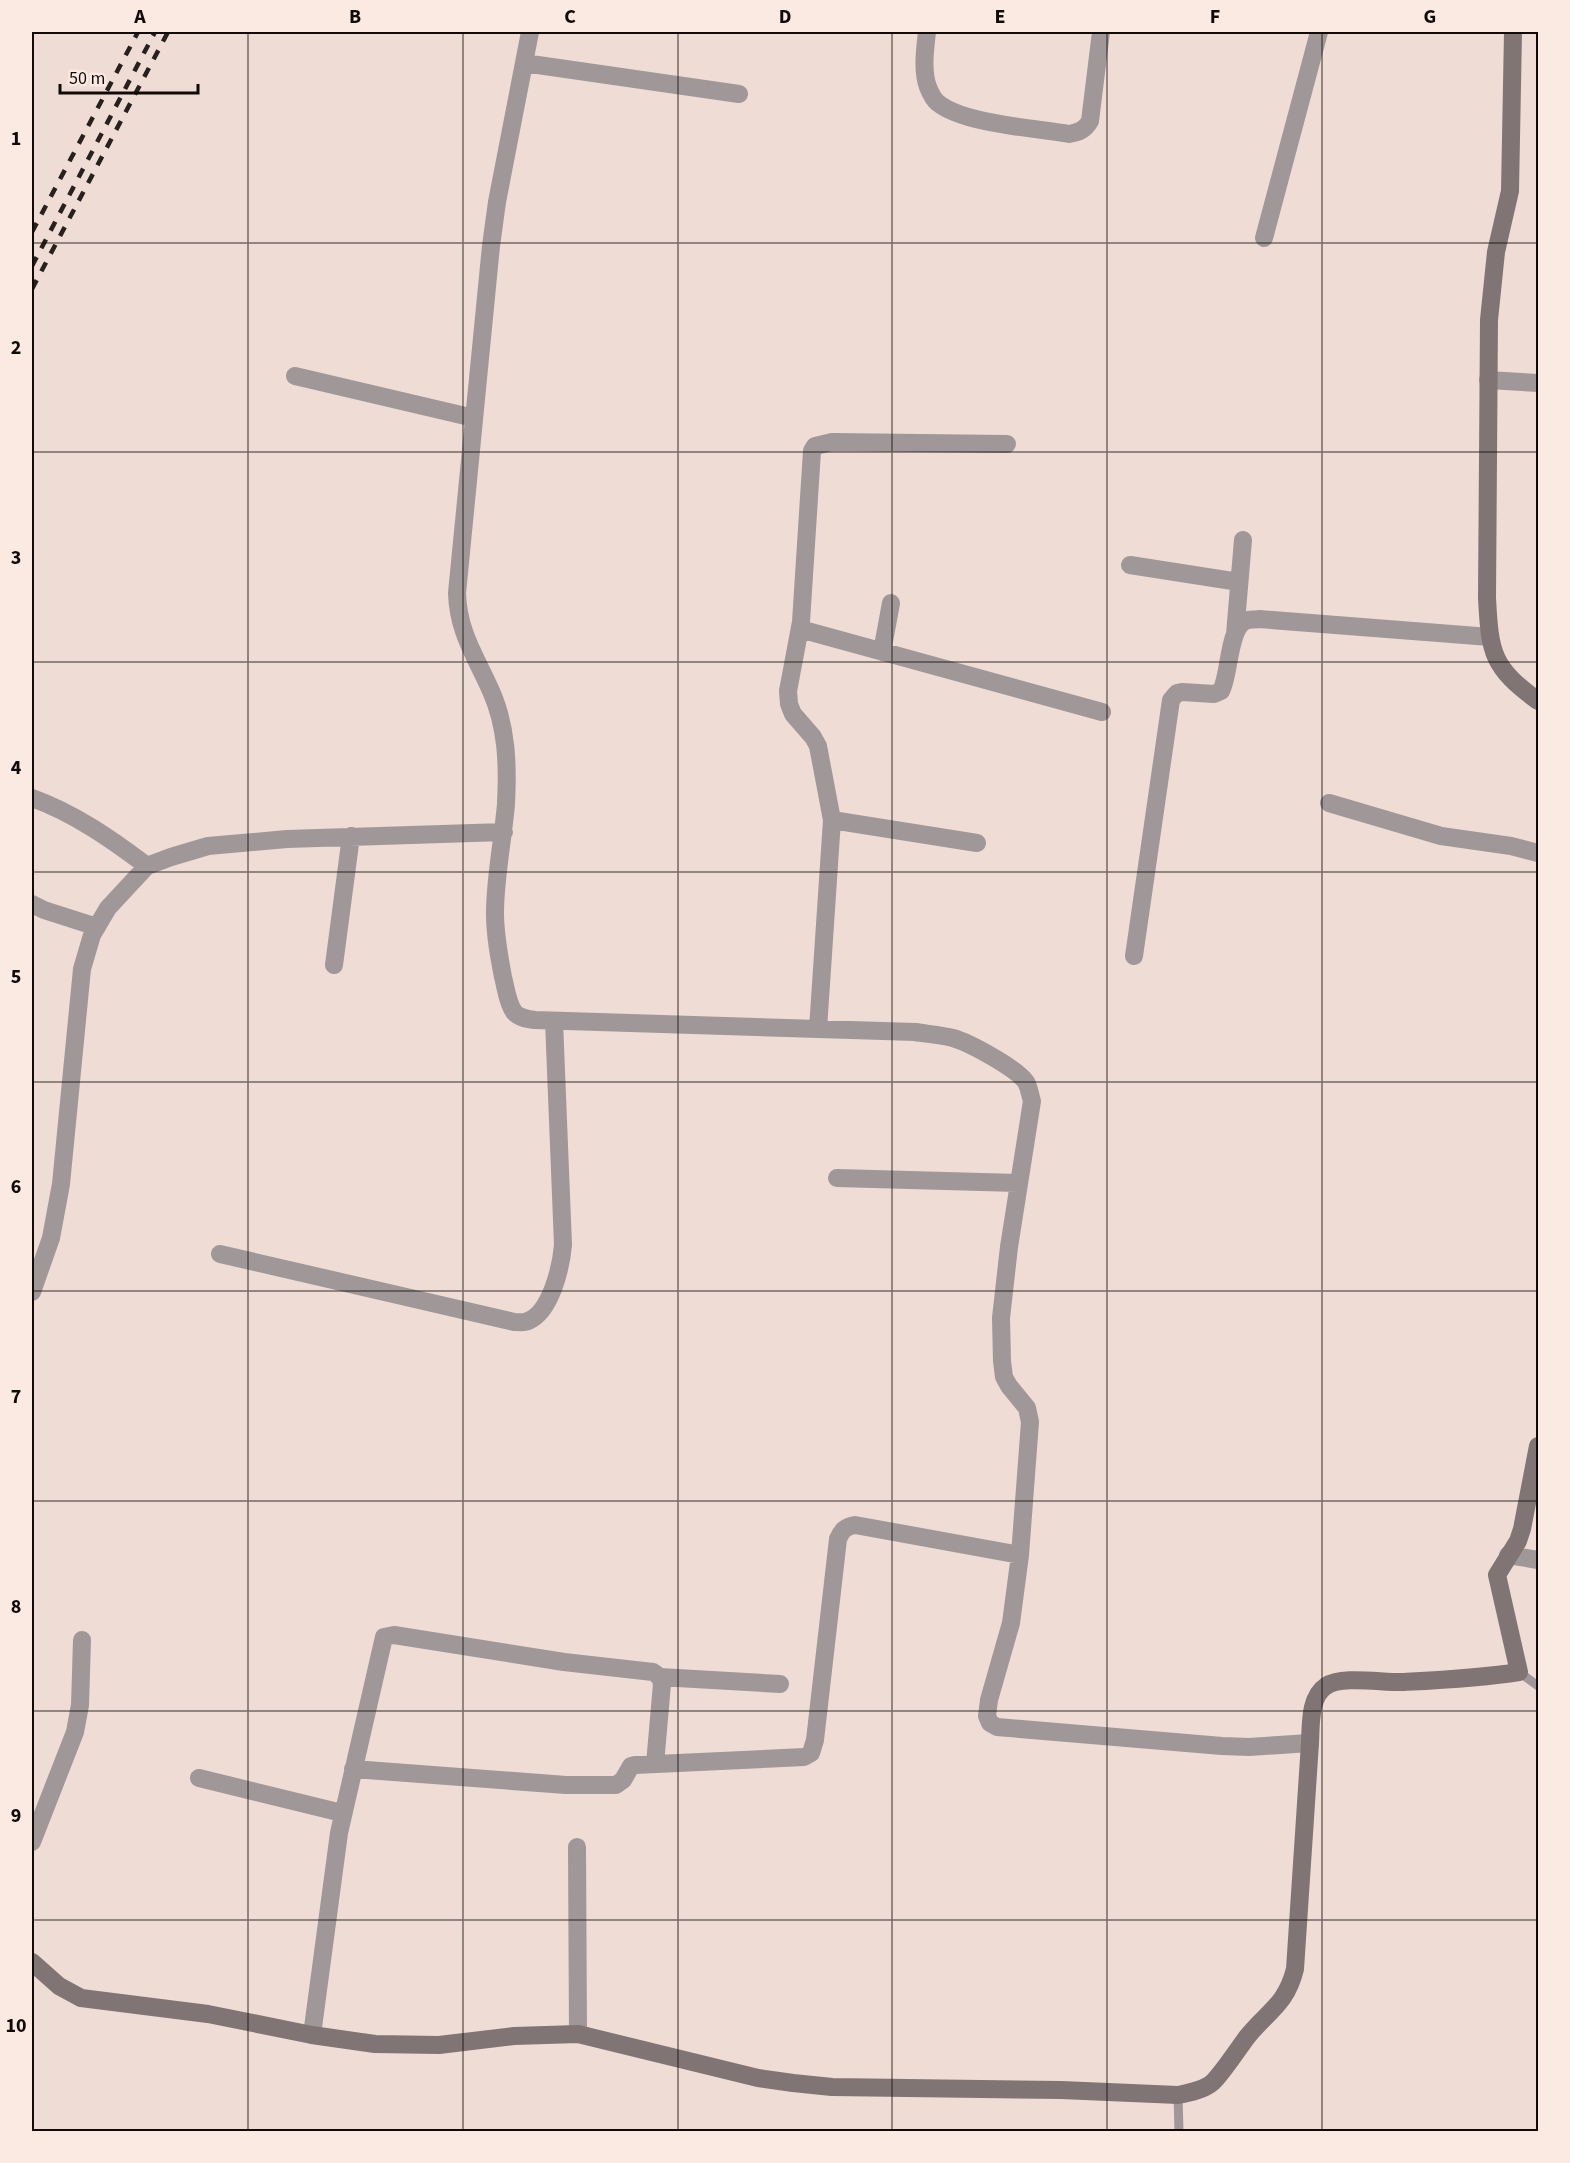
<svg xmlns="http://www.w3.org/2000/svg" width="1570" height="2163" viewBox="0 0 1570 2163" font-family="'Source Sans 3',sans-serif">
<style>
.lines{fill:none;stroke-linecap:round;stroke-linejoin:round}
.lane{stroke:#9f9798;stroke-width:9}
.street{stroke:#9f9798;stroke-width:18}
.secondary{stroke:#807475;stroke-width:18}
.rail{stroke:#27211d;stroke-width:4.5;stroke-dasharray:10 10;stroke-linecap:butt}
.grid{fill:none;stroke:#100b08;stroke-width:1.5;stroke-opacity:0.55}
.neatline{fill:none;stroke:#100b08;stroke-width:2}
.grid-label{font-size:20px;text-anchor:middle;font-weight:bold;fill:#100b08}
</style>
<rect width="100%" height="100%" fill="#eedcd5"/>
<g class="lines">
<path class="lane" d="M1519,1672L1538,1686
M1178,2095L1179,2132"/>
<path class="street" d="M530,32L497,202L491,246L457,593C458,632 476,657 491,691C507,727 508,765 506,804C503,840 495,877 495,913C495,935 499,956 503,977C506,988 507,1002 514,1012C519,1018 527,1019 535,1020L915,1032C927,1034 941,1035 953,1038C970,1043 1016,1068 1026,1082C1029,1087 1030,1095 1032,1101L1009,1247L1001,1318L1002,1361L1004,1377L1009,1386L1027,1408L1030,1422L1020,1555L1011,1623L989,1700L987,1716L990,1723L997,1727L1222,1746L1249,1747L1310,1743
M927,32C925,49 922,71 928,87C930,92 934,100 938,103C964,124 1035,128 1069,134C1079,132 1085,130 1090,121L1101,32
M524,63L739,94
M1264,238L1319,32
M295,376L474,418
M1488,380L1538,383
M1130,565L1239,582
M800,629L1102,712
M1235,634L1243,540
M882,652L891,603
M32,798C74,813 111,839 147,866
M1329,803L1441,836L1511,846L1538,853
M832,820L977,843
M32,904L44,910L97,927
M1134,956L1171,700L1177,693L1182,692L1214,694L1221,691C1230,675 1228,629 1245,621C1249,619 1255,620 1259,619L1490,637
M334,965L351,836
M818,1029L832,820L818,746L813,737L793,714L789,704L788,691L801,622L812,451L815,446L832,442L1007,444
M837,1178L1019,1183
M220,1254L514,1322C519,1322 525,1323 528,1321C551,1312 561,1267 563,1245L554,1021
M32,1292L51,1238L61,1184L82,969L92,935L108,908L147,866L171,857L208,846L287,839L504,832
M1508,1555L1538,1560
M660,1677L780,1684
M353,1769L566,1785H616L623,1780L631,1766L635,1765L804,1757L811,1753L815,1740L838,1539C842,1530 845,1527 855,1525L1020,1555
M199,1778L342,1813
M32,1842L75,1732L80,1705L82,1640
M577,1847L578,2034
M312,2035L339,1833L384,1637L394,1635L564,1662L653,1672L660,1677L662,1684L655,1764"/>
<path class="secondary" d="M1513,32L1510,191L1496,252L1489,320L1487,598C1490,654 1492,667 1538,701
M32,1962L59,1986L81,1998L208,2014L312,2035L375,2044L439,2045L514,2036L578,2034L758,2078L793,2083L832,2087L1061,2090L1178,2095C1189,2093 1204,2090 1213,2082C1223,2072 1238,2049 1247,2037C1268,2011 1286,2005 1295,1969L1310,1743C1311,1726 1309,1697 1326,1686C1342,1675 1383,1683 1404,1682C1442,1680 1482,1678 1519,1672L1497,1575L1518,1541L1522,1529L1538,1446"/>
<path class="rail" d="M32,232L138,32
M32,266L155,32
M32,289L168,32"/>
</g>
<path class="grid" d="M248,32V2132M463,32V2132M678,32V2132M892,32V2132M1107,32V2132M1322,32V2132M32,243H1538M32,452H1538M32,662H1538M32,872H1538M32,1082H1538M32,1291H1538M32,1501H1538M32,1711H1538M32,1920H1538"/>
<rect width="1570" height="2163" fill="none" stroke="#fbeae2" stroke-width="66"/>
<path d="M60 84v9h138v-9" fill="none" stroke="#100b08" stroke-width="3"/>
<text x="69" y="84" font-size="18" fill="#100b08" stroke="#fbeae2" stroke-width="4.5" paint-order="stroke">50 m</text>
<rect x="33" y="33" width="1504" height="2097" class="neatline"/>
<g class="grid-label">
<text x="140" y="23">A</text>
<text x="355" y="23">B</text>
<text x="570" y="23">C</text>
<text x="785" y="23">D</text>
<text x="1000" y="23">E</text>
<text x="1215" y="23">F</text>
<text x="1430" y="23">G</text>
<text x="16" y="145">1</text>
<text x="16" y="354">2</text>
<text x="16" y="564">3</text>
<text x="16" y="774">4</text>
<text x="16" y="983">5</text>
<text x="16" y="1193">6</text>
<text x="16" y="1403">7</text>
<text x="16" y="1613">8</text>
<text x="16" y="1822">9</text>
<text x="16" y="2032">10</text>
</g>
</svg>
